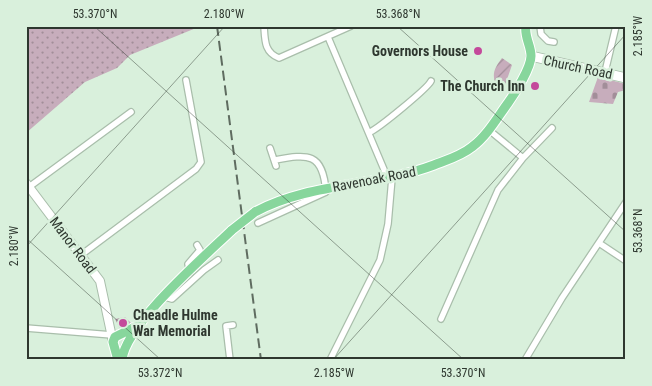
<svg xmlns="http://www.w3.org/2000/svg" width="652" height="386" viewBox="0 0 652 386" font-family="'Roboto Condensed',sans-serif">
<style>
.grass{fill:url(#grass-dots)}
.cemetery{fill:url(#cemetery-stones)}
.garden{fill:url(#garden-furrows)}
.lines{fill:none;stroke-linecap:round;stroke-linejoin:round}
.minor-casing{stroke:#a9beab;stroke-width:8}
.tertiary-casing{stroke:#a9beab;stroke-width:10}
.secondary-casing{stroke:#a9beab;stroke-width:11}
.primary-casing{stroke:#fff;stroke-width:11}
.minor{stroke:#fff;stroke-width:5.5}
.tertiary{stroke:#fff;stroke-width:8}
.secondary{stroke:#fff;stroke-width:9}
.primary{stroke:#87d69c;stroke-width:9}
.rail{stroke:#5f6c60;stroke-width:2;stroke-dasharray:10 5;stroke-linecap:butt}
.primary-bridge-casing{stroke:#fff;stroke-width:11;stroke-linecap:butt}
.primary-bridge{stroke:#87d69c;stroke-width:9}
.ticks{fill:none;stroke:#2e372f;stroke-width:1;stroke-opacity:0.45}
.poi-dot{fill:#c4499b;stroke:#d9f0dc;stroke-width:2}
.labels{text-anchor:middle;stroke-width:5;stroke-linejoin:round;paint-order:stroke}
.poi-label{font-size:14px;font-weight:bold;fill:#2e372f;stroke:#d9f0dc;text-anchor:end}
.street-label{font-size:14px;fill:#2e372f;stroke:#d9f0dc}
.neatline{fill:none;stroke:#2e372f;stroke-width:2}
.ticks-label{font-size:12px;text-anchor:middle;fill:#2e372f}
</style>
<defs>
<pattern id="grass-dots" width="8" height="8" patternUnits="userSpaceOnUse" patternTransform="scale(1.25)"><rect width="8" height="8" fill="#c7adbc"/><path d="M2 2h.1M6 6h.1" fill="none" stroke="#a28e99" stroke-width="1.8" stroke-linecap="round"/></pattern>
<pattern id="cemetery-stones" width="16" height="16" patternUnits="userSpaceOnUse" patternTransform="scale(1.25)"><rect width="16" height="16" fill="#c7adbc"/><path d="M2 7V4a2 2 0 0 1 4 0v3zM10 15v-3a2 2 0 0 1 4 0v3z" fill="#a28e99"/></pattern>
<pattern id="garden-furrows" width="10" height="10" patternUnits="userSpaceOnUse" patternTransform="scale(1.25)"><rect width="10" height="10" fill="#c7adbc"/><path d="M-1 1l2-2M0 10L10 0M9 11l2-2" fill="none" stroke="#a28e99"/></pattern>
</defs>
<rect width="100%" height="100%" fill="#d9f0dc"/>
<path class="grass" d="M26,26H201L130,55L117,68L85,82L26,133Z"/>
<path class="cemetery" d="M598,77L626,84V90L618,92L613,104L589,102Z"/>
<path class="garden" d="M502,58L512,65L503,91L497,88C491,74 494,69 502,58Z
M125,317L132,324L120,329L115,319Z"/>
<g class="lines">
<defs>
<path id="minor" d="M264,26C265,40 264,52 279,58L351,26
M540,26L541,34L548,41L554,42
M328,37L388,179
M605,72L616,26
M370,132C379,128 428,88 431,81
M270,148L276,166
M523,158L552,128
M29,187L131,112
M258,223L326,192C323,152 308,154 275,160
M599,243L626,261
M81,255L196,169L201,162L186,80
M190,272L188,264L200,250L197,245
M165,297L172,299L204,270L218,260
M441,319L498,190L523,158L489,130
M26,328L112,335
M230,360L226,326L233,325
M330,360L380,260L388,224L392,178
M525,360L562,298L626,202"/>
<path id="tertiary" d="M26,183L100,281L113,342"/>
<path id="secondary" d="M531,56L626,78"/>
<path id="primary" d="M255,212C310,182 376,187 434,165C447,160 461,156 472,147C487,136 497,118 508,103C515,93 531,68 531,56C531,45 524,37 526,26
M118,360L113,342L115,337L135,327
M122,360C125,325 205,256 232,230"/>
</defs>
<use href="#minor" class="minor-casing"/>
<use href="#tertiary" class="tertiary-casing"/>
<use href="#secondary" class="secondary-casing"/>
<use href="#primary" class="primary-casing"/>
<use href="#minor" class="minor"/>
<use href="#tertiary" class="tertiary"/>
<use href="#secondary" class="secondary"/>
<use href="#primary" class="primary"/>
<path class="rail" d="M217,26L261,360"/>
<defs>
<path id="primary-bridge" d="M232,230L255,212"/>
</defs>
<use href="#primary-bridge" class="primary-bridge-casing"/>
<use href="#primary-bridge" class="primary-bridge"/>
</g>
<path class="ticks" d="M94,26L464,360M397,26L626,232M26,238L161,360M26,247L225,26M333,360L626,34"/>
<g class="poi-dot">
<circle cx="478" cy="51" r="5"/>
<circle cx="535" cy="86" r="5"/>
<circle cx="123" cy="323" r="5"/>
</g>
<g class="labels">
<g class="poi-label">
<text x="468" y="56">Governors House</text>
<text x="525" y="91">The Church Inn</text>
<text x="133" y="320" text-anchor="start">Cheadle Hulme<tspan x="133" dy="16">War Memorial</tspan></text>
</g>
<g class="street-label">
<text transform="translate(578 67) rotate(12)" y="5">Church Road</text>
<text transform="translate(374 179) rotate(-11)" y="5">Ravenoak Road</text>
<text transform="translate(73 245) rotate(53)" y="5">Manor Road</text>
</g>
</g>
<rect width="652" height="386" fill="none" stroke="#d9f0dc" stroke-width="55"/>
<rect x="28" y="28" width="596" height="330" class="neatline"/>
<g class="ticks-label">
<text x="95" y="18">53.370°N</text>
<text x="224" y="18">2.180°W</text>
<text x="398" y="18">53.368°N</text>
<text transform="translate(638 36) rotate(-90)" y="4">2.185°W</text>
<text transform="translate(638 231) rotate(-90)" y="4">53.368°N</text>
<text transform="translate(14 246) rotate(-90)" y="4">2.180°W</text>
<text x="160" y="377">53.372°N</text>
<text x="334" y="377">2.185°W</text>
<text x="463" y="377">53.370°N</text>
</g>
</svg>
